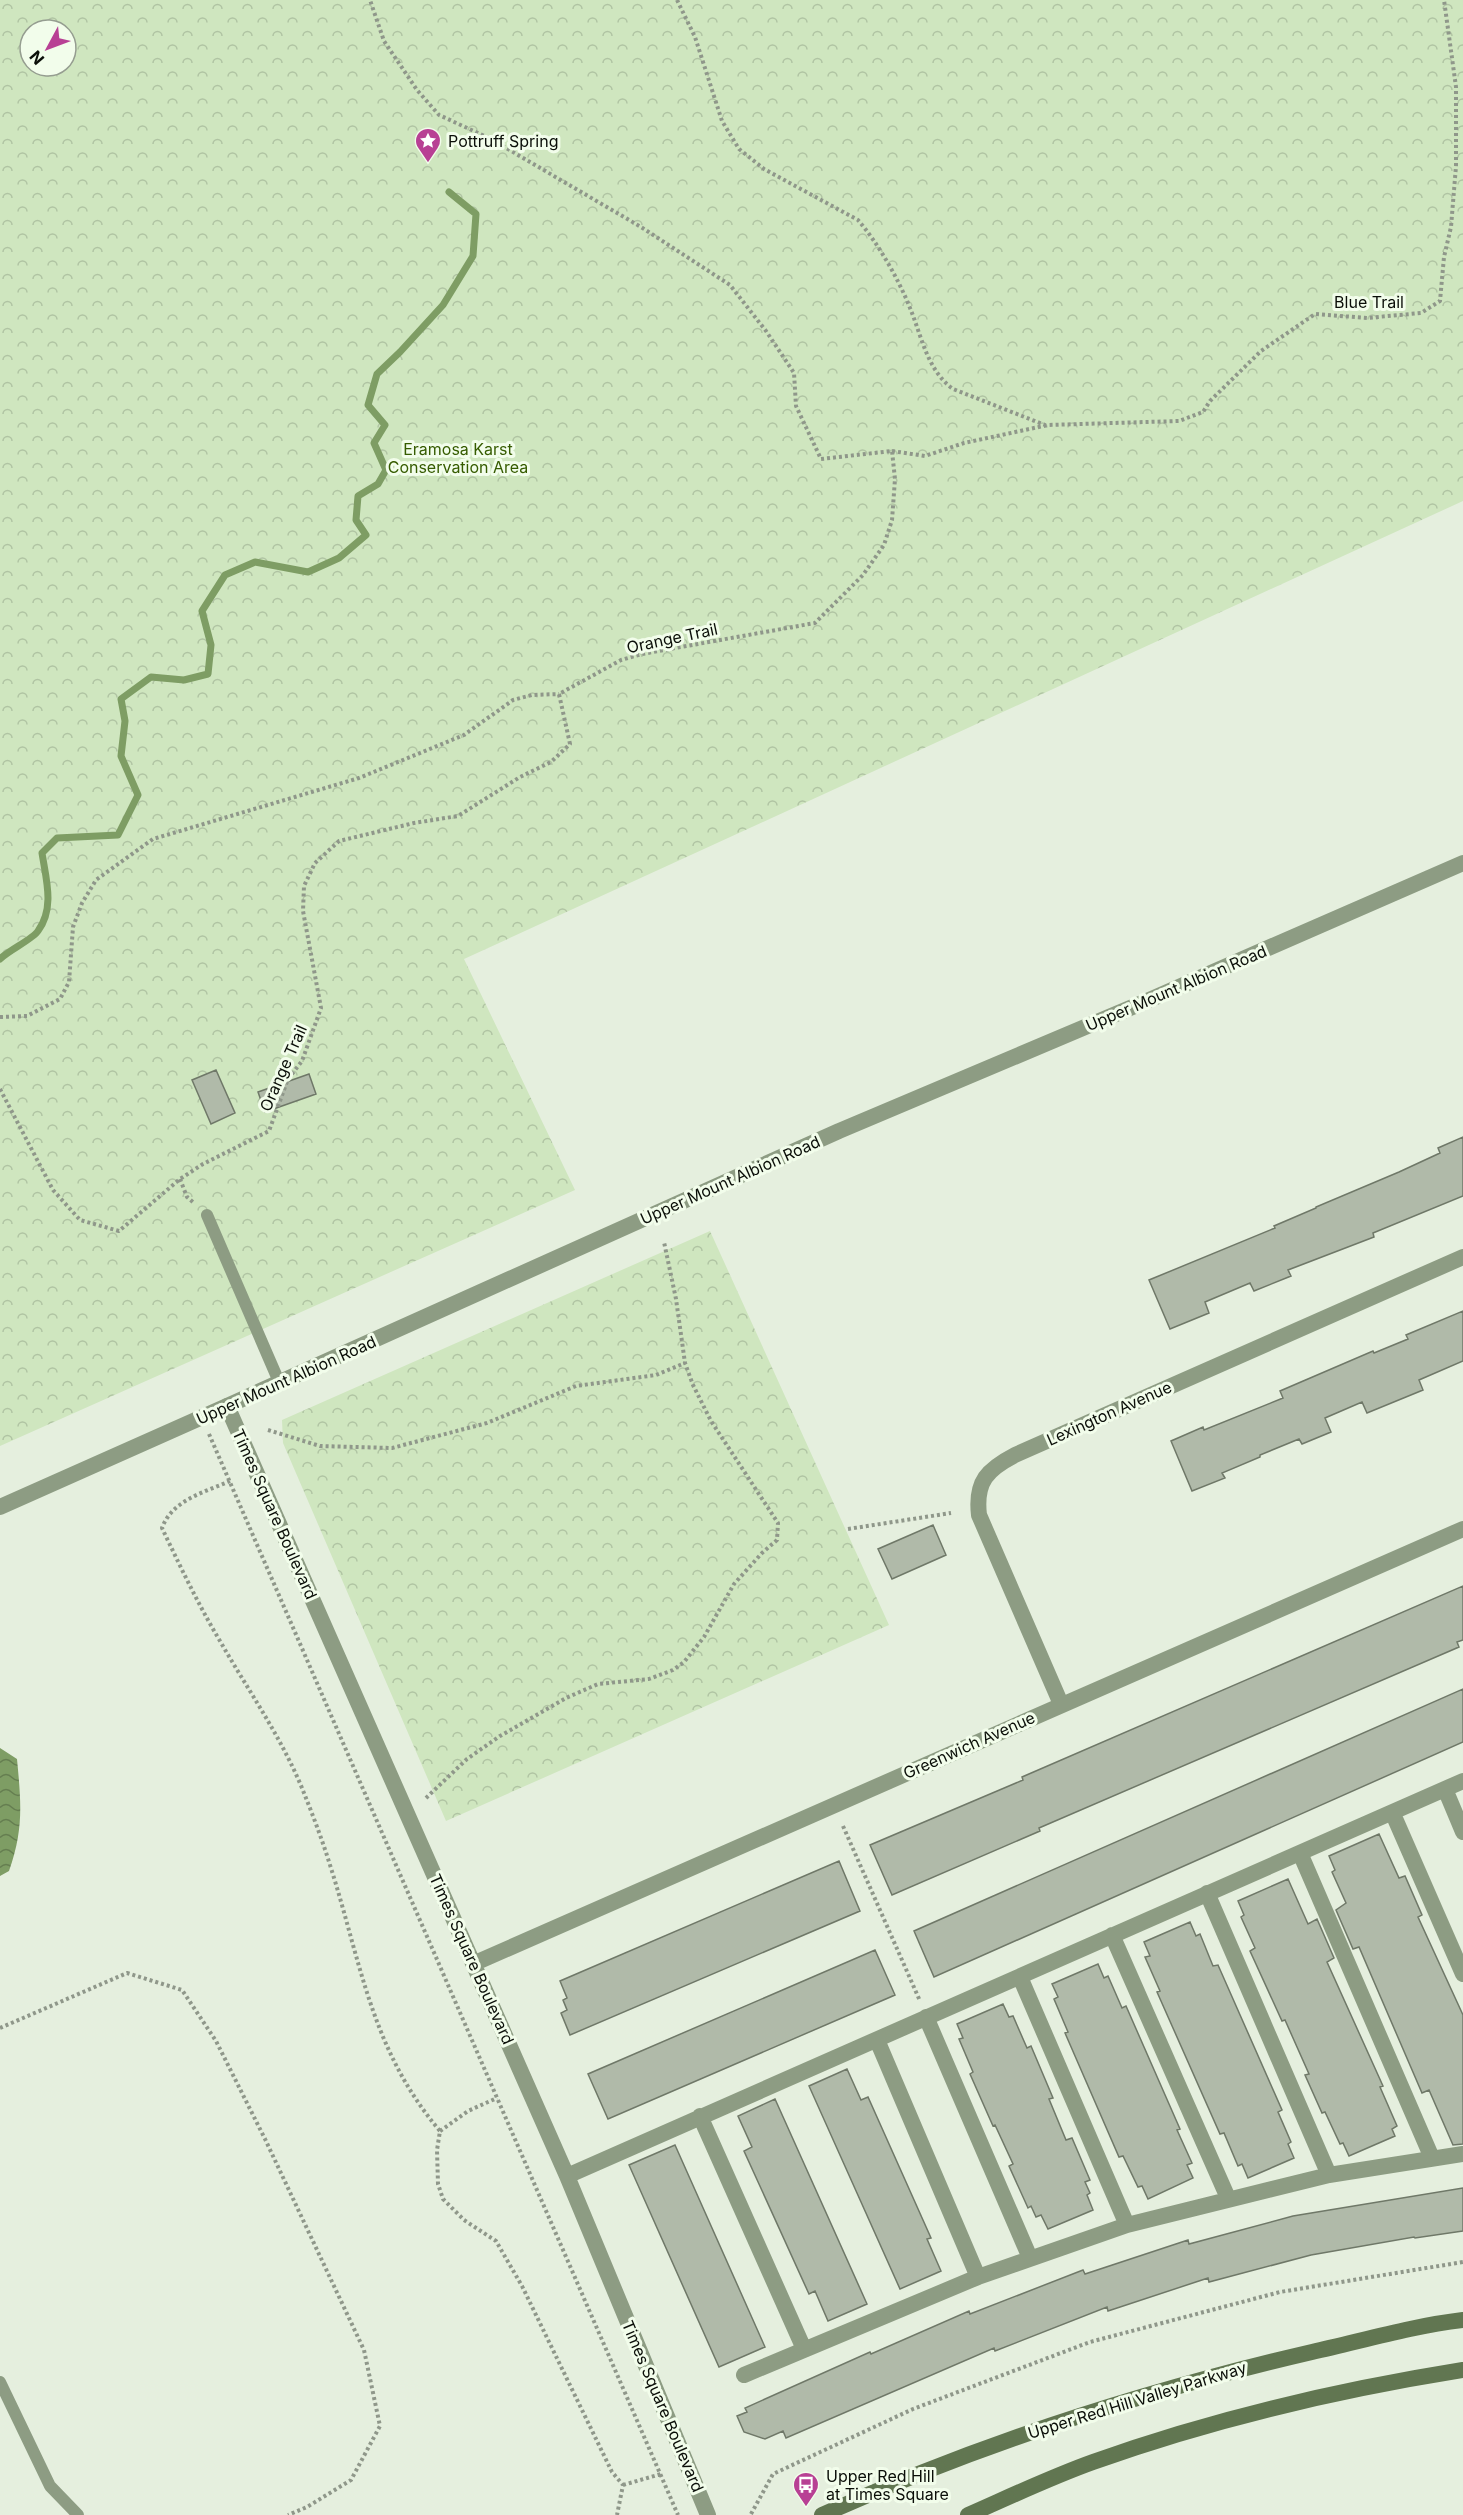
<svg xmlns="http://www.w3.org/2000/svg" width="1463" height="2515" viewBox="0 0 1463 2515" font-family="Inter,sans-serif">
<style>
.park{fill:url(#park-crowns);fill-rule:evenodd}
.water{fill:url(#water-waves)}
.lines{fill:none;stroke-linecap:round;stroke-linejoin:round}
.stream{stroke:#7e9d64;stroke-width:7}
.building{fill:#b0baa9;stroke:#6f7868;stroke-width:1.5}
.path{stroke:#8f978a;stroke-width:4;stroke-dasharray:3 3;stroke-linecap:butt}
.service{stroke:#8d9c83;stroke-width:12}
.minor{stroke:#8d9c83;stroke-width:16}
.tertiary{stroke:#8d9c83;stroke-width:16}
.secondary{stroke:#617651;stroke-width:16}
.labels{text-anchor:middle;stroke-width:6;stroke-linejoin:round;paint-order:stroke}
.poi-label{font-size:16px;fill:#0a0e08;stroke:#f2fdeb;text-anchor:start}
.street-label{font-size:16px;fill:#0a0e08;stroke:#f2fdeb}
.park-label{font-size:16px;fill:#365c01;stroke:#f2fdeb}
</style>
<defs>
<pattern id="park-crowns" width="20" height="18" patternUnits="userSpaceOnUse" patternTransform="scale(1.5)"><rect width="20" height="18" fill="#cfe6bf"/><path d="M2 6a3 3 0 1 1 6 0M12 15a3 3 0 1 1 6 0" fill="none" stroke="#b0c4a3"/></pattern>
<pattern id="water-waves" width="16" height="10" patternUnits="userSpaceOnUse" patternTransform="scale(1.5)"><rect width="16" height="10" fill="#7e9d64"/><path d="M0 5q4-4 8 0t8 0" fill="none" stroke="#657e50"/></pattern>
</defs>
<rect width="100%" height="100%" fill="#e5efde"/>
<path class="park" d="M0,0H1463V501L464,959L575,1190L0,1446ZM30,30H66V66H30Z
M710,1231L889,1625L446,1821L283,1443L282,1420Z"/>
<path class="water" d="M0,1748L17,1759C21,1802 24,1829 9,1871L0,1876Z"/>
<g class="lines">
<path class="stream" d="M0,959C9,950 33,939 38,931C55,908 46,879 42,853L57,838L118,835L138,795L121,756L125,721L121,699L151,677L184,680L208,674L211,645L202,611L225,575L255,562L308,572L339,558L366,535L356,520L358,496L378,484L386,470L374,443L385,425L368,405L377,374L400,352L443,305L473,256L476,214L449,192"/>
</g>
<path class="building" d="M216,1070L235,1113L211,1124L192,1080Z
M309,1074L316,1094L265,1112L258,1092Z
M1463,1137V1196L1373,1233L1374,1237L1288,1270L1291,1276L1254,1291L1250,1283L1205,1302L1209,1313L1170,1329L1149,1280L1275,1228L1274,1226L1316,1208V1207L1399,1172L1440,1153L1438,1148Z
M1463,1311V1361L1419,1380L1423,1390L1367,1413L1362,1402L1325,1418L1331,1432L1302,1444L1299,1439L1260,1455V1457L1222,1473L1225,1478L1192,1491L1171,1441L1203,1427L1204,1430L1283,1398L1280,1391L1373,1351L1374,1353L1408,1339L1406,1335Z
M933,1525L946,1555L892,1579L878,1549Z
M1463,1586V1640L1457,1642L1459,1647L1039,1828L1040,1831L892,1895L870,1845L1023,1780L1022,1777Z
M1463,1689V1742L934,1977L914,1931Z
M1379,1834L1399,1878L1405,1876L1422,1915L1418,1917L1463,2015V2144L1453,2145L1429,2090L1422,2093L1359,1947L1353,1949L1336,1910L1346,1903L1332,1872L1335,1870L1329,1856Z
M839,1861L860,1911L570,2035L561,2013L567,2010L563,2000L567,1998L560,1981Z
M1288,1879L1308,1924L1317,1919L1334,1958L1327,1962L1383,2086L1380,2087L1397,2126L1392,2129L1395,2136L1349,2156L1343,2143L1340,2144L1325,2112L1322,2113L1305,2075L1309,2074L1285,2020L1282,2021L1250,1951L1255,1948L1241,1917L1244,1915L1238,1901Z
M1190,1922L1196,1936L1200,1934L1213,1966L1218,1965L1282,2110L1278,2112L1291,2142L1288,2144L1294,2158L1248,2178L1242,2164L1238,2166L1224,2133L1220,2134L1157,1992L1160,1991L1145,1957L1150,1956L1144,1942Z
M875,1950L895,1995L608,2119L588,2074Z
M1098,1964L1104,1978L1108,1976L1122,2008L1126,2006L1180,2129L1177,2130L1192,2163L1187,2165L1193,2178L1148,2199L1142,2186L1138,2187L1123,2156L1119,2157L1065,2033L1068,2032L1054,1999L1058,1997L1052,1984Z
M1003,2004L1009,2017L1013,2016L1027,2048L1031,2046L1053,2098L1049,2099L1066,2140L1072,2138L1090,2180L1085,2182L1090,2193L1087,2195L1093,2210L1048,2229L1041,2215L1036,2217L1031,2206L1028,2208L1009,2166L1013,2164L995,2125L993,2126L970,2074L973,2072L959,2039L963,2038L957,2024Z
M847,2069L861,2100L868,2097L931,2238L927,2239L941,2271L900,2289L809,2086Z
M775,2099L867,2304L828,2321L815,2291L809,2294L744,2151L752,2147L738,2116Z
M675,2145L765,2347L719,2367L629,2165Z
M1463,2188V2231L1415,2238L1414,2237L1311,2255L1209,2282L1208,2278L1108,2311L1107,2307L995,2351L994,2348L786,2438L783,2431L765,2439L744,2432L737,2416L747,2412L745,2408L870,2352L871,2354L969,2311L970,2314L1083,2270L1085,2274L1188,2240L1189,2244L1293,2216Z"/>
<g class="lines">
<path class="path" d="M677,0L695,37L722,121L739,149L764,169L858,220C878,243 899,280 910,308C922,337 927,370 953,389L1045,425
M892,451L925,456L964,443L1048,425L1179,421L1203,412L1210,401L1261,351L1315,314L1367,318L1421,313L1440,301L1444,257L1451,227L1456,166V87L1444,0
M0,1017L27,1016L60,999L69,982L73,927L82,903L96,880L153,839L359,778L464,735L513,700L532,695L559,694
M0,1089L53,1190L80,1220L119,1231L180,1179L203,1164L269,1131L288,1079L302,1061L321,1008L303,911L304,886L315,863L339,841L414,823L458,816L520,777L551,762L570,744L559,694L621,660L642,654L815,623L863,575L884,545L892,520L895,479L892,451L821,459L796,406L794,373L766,331L730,285L641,227L489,138L439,115L417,90L384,41L370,0
M180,1179L187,1197L195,1204
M268,1430L320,1446L392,1448L487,1423L576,1386L656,1375L685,1363
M209,1434L678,2515
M230,1481C205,1492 172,1500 162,1528C180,1566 198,1604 220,1641C248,1690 280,1735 302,1788C312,1813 322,1839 330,1865C361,1962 371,2050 440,2131L437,2150L438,2184L443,2199L464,2220L496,2241L522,2286L612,2472L623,2485L617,2515
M848,1529L951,1513
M426,1798L467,1759L500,1736L566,1698L598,1684L649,1679L673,1670L684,1662L704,1637L734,1584L762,1553L777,1540L778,1523L711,1421L693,1385L685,1363L676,1299L664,1242
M843,1826L920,2001
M0,2028L127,1973L182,1990L216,2041L265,2139L364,2350L380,2426L351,2480L307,2507L288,2515
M440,2131L468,2111L497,2098
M623,2485L661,2474
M751,2514L773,2474L913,2409L1090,2342L1280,2292L1463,2262"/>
<path class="service" d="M207,1215L280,1384
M0,2382L50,2486L78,2515"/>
<path class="minor" d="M1061,1704L979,1515C975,1481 988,1469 1015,1455L1463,1257
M1445,1789L1463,1832
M1393,1814L1463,1974
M1300,1853L1432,2158
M1207,1893L1329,2175
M1112,1935L1228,2198
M475,1963L1463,1529
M1020,1977L1127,2225
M926,2017L1030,2258
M877,2040L978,2277
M700,2116L804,2349
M567,2176L1463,1781
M744,2375L978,2277L1127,2225L1329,2175L1463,2154
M708,2515L567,2176L227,1406L839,1131L1149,1000L1463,863"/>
<path class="tertiary" d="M0,1507L227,1406"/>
<path class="secondary" d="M822,2515C979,2444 1144,2391 1312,2352C1362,2341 1412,2326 1463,2320
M968,2515C1009,2497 1051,2477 1093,2462C1213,2419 1338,2390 1463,2370"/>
</g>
<defs>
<symbol id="sight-pin" viewBox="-11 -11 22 30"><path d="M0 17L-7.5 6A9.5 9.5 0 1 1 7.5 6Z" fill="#b84094" stroke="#f2fdeb"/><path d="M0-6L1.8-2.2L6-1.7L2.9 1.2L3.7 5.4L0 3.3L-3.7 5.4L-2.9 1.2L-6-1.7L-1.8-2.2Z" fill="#fff"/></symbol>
<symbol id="bus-pin" viewBox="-11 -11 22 30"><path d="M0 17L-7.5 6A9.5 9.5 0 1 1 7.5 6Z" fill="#b84094" stroke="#f2fdeb"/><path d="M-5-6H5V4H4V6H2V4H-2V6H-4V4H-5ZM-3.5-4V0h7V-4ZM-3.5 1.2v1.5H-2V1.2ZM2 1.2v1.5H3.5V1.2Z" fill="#fff"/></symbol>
</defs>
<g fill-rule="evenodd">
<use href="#sight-pin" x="413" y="126" width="30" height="40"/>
<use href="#bus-pin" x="791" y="2470" width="30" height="40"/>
</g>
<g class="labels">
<g class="poi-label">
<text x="448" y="147">Pottruff Spring</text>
<text x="826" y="2482">Upper Red Hill<tspan x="826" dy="18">at Times Square</tspan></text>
</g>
<g class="street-label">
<text x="1369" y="308">Blue Trail</text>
<text transform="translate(672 638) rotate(-12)" y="6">Orange Trail</text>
<text transform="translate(1176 988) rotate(-23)" y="6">Upper Mount Albion Road</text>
<text transform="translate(283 1068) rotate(-66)" y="6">Orange Trail</text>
<text transform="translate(730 1180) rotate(-24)" y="6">Upper Mount Albion Road</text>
<text transform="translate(286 1380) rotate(-24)" y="6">Upper Mount Albion Road</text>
<text transform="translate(1109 1413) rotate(-24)" y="6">Lexington Avenue</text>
<text transform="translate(275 1514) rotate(66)" y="6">Times Square Boulevard</text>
<text transform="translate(969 1745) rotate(-24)" y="6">Greenwich Avenue</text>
<text transform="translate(472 1959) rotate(66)" y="6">Times Square Boulevard</text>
<text transform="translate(1137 2400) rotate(-17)" y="6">Upper Red Hill Valley Parkway</text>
<text transform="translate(663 2406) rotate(67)" y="6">Times Square Boulevard</text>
</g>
<g class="park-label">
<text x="458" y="455">Eramosa Karst<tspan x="458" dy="18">Conservation Area</tspan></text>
</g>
</g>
<g transform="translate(48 48) rotate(229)"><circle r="28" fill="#f2fdeb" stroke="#959d90" stroke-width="1.5"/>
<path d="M0-4.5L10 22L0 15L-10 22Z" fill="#b84094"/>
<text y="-9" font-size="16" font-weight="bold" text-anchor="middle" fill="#0a0e08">N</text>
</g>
</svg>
